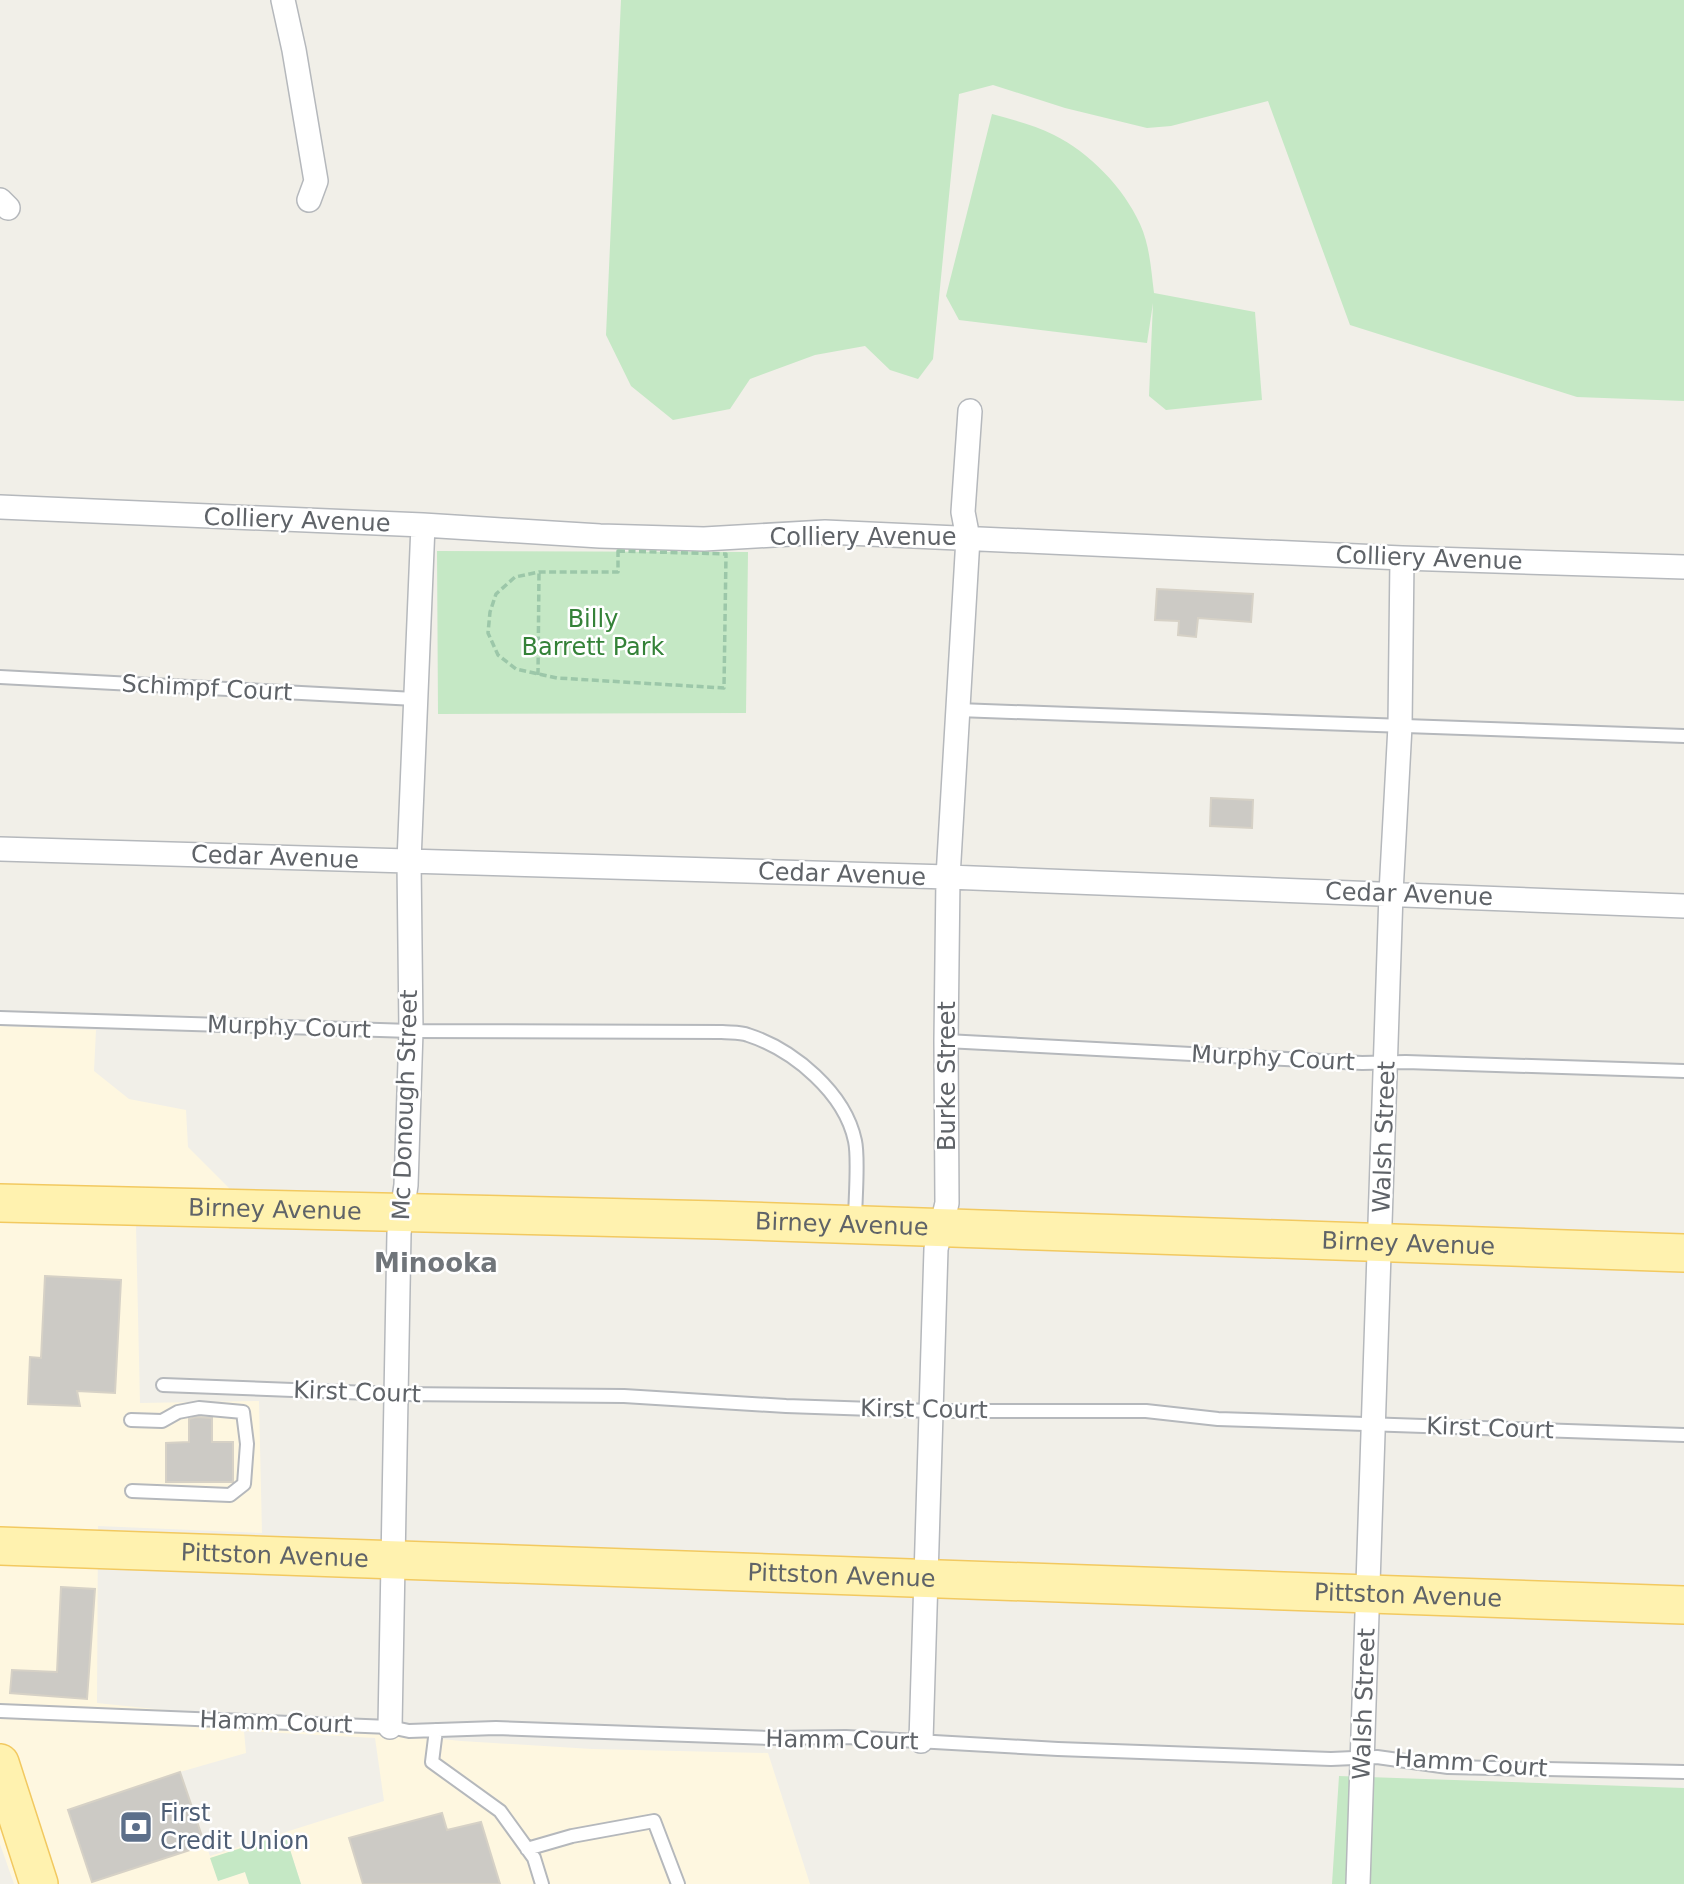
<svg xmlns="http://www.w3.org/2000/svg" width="1684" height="1884" viewBox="0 0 1684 1884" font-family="'DejaVu Sans',sans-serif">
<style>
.commercial{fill:#fef7e0;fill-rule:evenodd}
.green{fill:#c5e8c5}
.building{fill:#cccac5;stroke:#d6d1c6;stroke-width:2}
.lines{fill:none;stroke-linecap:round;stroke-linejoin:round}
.lane-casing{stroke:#b5b8bc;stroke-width:16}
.street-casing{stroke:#b5b8bc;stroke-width:26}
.primary-casing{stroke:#f2c960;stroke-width:40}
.path{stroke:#9cc7a9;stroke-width:3.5;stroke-dasharray:7 3.5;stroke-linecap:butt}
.lane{stroke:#fff;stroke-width:12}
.street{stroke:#fff;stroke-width:23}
.primary{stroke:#fff2af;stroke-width:37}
.labels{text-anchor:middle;stroke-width:5;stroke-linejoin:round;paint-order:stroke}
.street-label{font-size:24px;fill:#5f6368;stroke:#fff}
.park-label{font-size:24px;fill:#348238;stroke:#fff}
.service-label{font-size:24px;fill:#4e5e75;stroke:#fff;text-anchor:start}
.neighbourhood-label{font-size:26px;font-weight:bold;fill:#70757a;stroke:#fff}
</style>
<rect width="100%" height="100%" fill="#f1efe8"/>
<path class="commercial" d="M0,1026L96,1030L94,1071L129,1099L186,1110L188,1147L229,1188V1229L136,1226L140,1403L259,1401L262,1533L98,1526L97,1703L461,1741L592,1749L768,1753L810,1884H301L285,1834L211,1858L218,1881L245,1872L249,1884H14L0,1844ZM244,1731L375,1738L384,1801L210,1856L180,1772L246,1753Z"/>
<path class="green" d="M621,0H1684V401L1577,397L1350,325L1268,101L1171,126L1147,128L1065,108L993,85L959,94L933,359L918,379L890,370L865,346L815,355L750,379L730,409L673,420L631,386L606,335Z
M992,114C1013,120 1035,125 1054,135C1089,152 1124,188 1140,224C1150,246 1151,270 1154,293L1255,312L1262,400L1166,410L1149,396L1153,303L1147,343L959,320L946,296Z
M437,551L748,552L746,713L438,714Z
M1339,1776L1684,1788V1884H1332Z
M285,1834L301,1884H249L245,1872L218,1881L210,1858Z"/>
<path class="building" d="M1157,589L1253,594L1251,622L1198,618L1196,637L1178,635L1179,621L1155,620Z
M1211,798L1253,800L1252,828L1210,826Z
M45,1276L121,1280L115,1393L77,1391L80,1406L28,1404L30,1357L41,1358Z
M196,1417L212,1418V1442H233V1482H166V1443L189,1442V1419Z
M61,1587L95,1589L87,1699L10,1693L12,1670L57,1672Z
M180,1772L205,1845L92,1882L68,1810Z
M442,1813L447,1830L481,1822L500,1884H363L349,1838Z"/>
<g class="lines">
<defs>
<path id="lane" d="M0,677L415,699
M958,710L1684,736
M0,1018L411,1031L722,1032C730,1033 740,1032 748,1035C794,1050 845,1093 855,1141C859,1159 855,1201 855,1222
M946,1041L1362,1063L1406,1062L1684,1071
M163,1385L396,1394L624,1396L786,1406L931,1411H1146L1218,1419L1684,1435
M131,1420L162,1421L178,1412L199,1408L243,1412L247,1444L244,1484L230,1495L132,1491
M0,1711L390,1727L409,1731L496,1728L769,1738L846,1737L1058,1749L1331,1759L1377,1757L1448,1767L1684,1772
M436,1730L432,1762L500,1811L534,1858L542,1884
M527,1849L572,1836L654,1821L678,1884"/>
<path id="street" d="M283,0L294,50L316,181L309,200
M0,200L8,208
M0,507L423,525L600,536L704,539L825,532L1402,558L1684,567
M0,849L948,877L1684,906
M390,1727L399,1233L406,1185L411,1031L409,861L423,525
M921,1741L936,1249L947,1203L946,1041L948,877L968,538L963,512L970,411
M1358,1884L1391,893L1400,726L1402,558"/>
<g id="primary">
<path id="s1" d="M0,1203L718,1220L1684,1253"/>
<path id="s2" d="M0,1546L1684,1605"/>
<path d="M0,1763L39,1884"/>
</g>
</defs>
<use href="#lane" class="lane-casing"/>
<use href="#street" class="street-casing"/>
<use href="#primary" class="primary-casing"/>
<path class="path" d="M618,551L726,554L724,688L557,678L516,669L498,655L488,633L490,612L496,594L515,577L539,572H618Z
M538,675L539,572"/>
<use href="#lane" class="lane"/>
<use href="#street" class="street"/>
<use href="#primary" class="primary"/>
</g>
<defs>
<symbol id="bank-square" viewBox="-11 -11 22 22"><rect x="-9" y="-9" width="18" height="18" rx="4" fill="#5c6f8a" stroke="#fff"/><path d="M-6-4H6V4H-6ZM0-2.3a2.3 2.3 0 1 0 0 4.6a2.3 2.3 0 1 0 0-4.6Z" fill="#fff"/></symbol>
</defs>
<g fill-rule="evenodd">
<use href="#bank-square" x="117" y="1808" width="38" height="38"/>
</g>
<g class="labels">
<g class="street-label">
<text transform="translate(297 520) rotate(2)" y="8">Colliery Avenue</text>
<text x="863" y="545">Colliery Avenue</text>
<text transform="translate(1429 558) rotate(2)" y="8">Colliery Avenue</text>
<text transform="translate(207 688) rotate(3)" y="8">Schimpf Court</text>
<text transform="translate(275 857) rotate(2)" y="8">Cedar Avenue</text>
<text transform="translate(842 874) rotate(2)" y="8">Cedar Avenue</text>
<text transform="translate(1409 894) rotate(2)" y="8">Cedar Avenue</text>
<text transform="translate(289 1027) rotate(2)" y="8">Murphy Court</text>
<text transform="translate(1273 1058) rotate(3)" y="8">Murphy Court</text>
<text transform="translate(947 1076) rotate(-90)" y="8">Burke Street</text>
<text transform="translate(405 1105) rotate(-88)" y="8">Mc Donough Street</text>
<text transform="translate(1384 1137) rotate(-88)" y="8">Walsh Street</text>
<text dy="8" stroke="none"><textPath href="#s1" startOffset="275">Birney Avenue</textPath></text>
<text dy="8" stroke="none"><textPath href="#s1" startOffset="842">Birney Avenue</textPath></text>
<text dy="8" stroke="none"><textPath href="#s1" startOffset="1409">Birney Avenue</textPath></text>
<text transform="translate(357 1392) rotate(2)" y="8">Kirst Court</text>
<text transform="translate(924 1409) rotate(1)" y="8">Kirst Court</text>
<text transform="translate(1490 1428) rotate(2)" y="8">Kirst Court</text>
<text dy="8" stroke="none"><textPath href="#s2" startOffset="275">Pittston Avenue</textPath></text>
<text dy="8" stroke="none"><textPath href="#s2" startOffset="842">Pittston Avenue</textPath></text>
<text dy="8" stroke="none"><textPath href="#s2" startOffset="1409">Pittston Avenue</textPath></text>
<text transform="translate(1364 1704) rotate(-88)" y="8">Walsh Street</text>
<text transform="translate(276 1722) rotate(2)" y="8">Hamm Court</text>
<text transform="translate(842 1740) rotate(1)" y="8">Hamm Court</text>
<text transform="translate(1471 1763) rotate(4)" y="8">Hamm Court</text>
</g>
<g class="park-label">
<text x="593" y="627">Billy<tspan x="593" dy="28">Barrett Park</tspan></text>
</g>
<g class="service-label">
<text x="160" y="1821">First<tspan x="160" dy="28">Credit Union</tspan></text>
</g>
<g class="neighbourhood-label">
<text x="436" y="1272">Minooka</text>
</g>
</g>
</svg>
